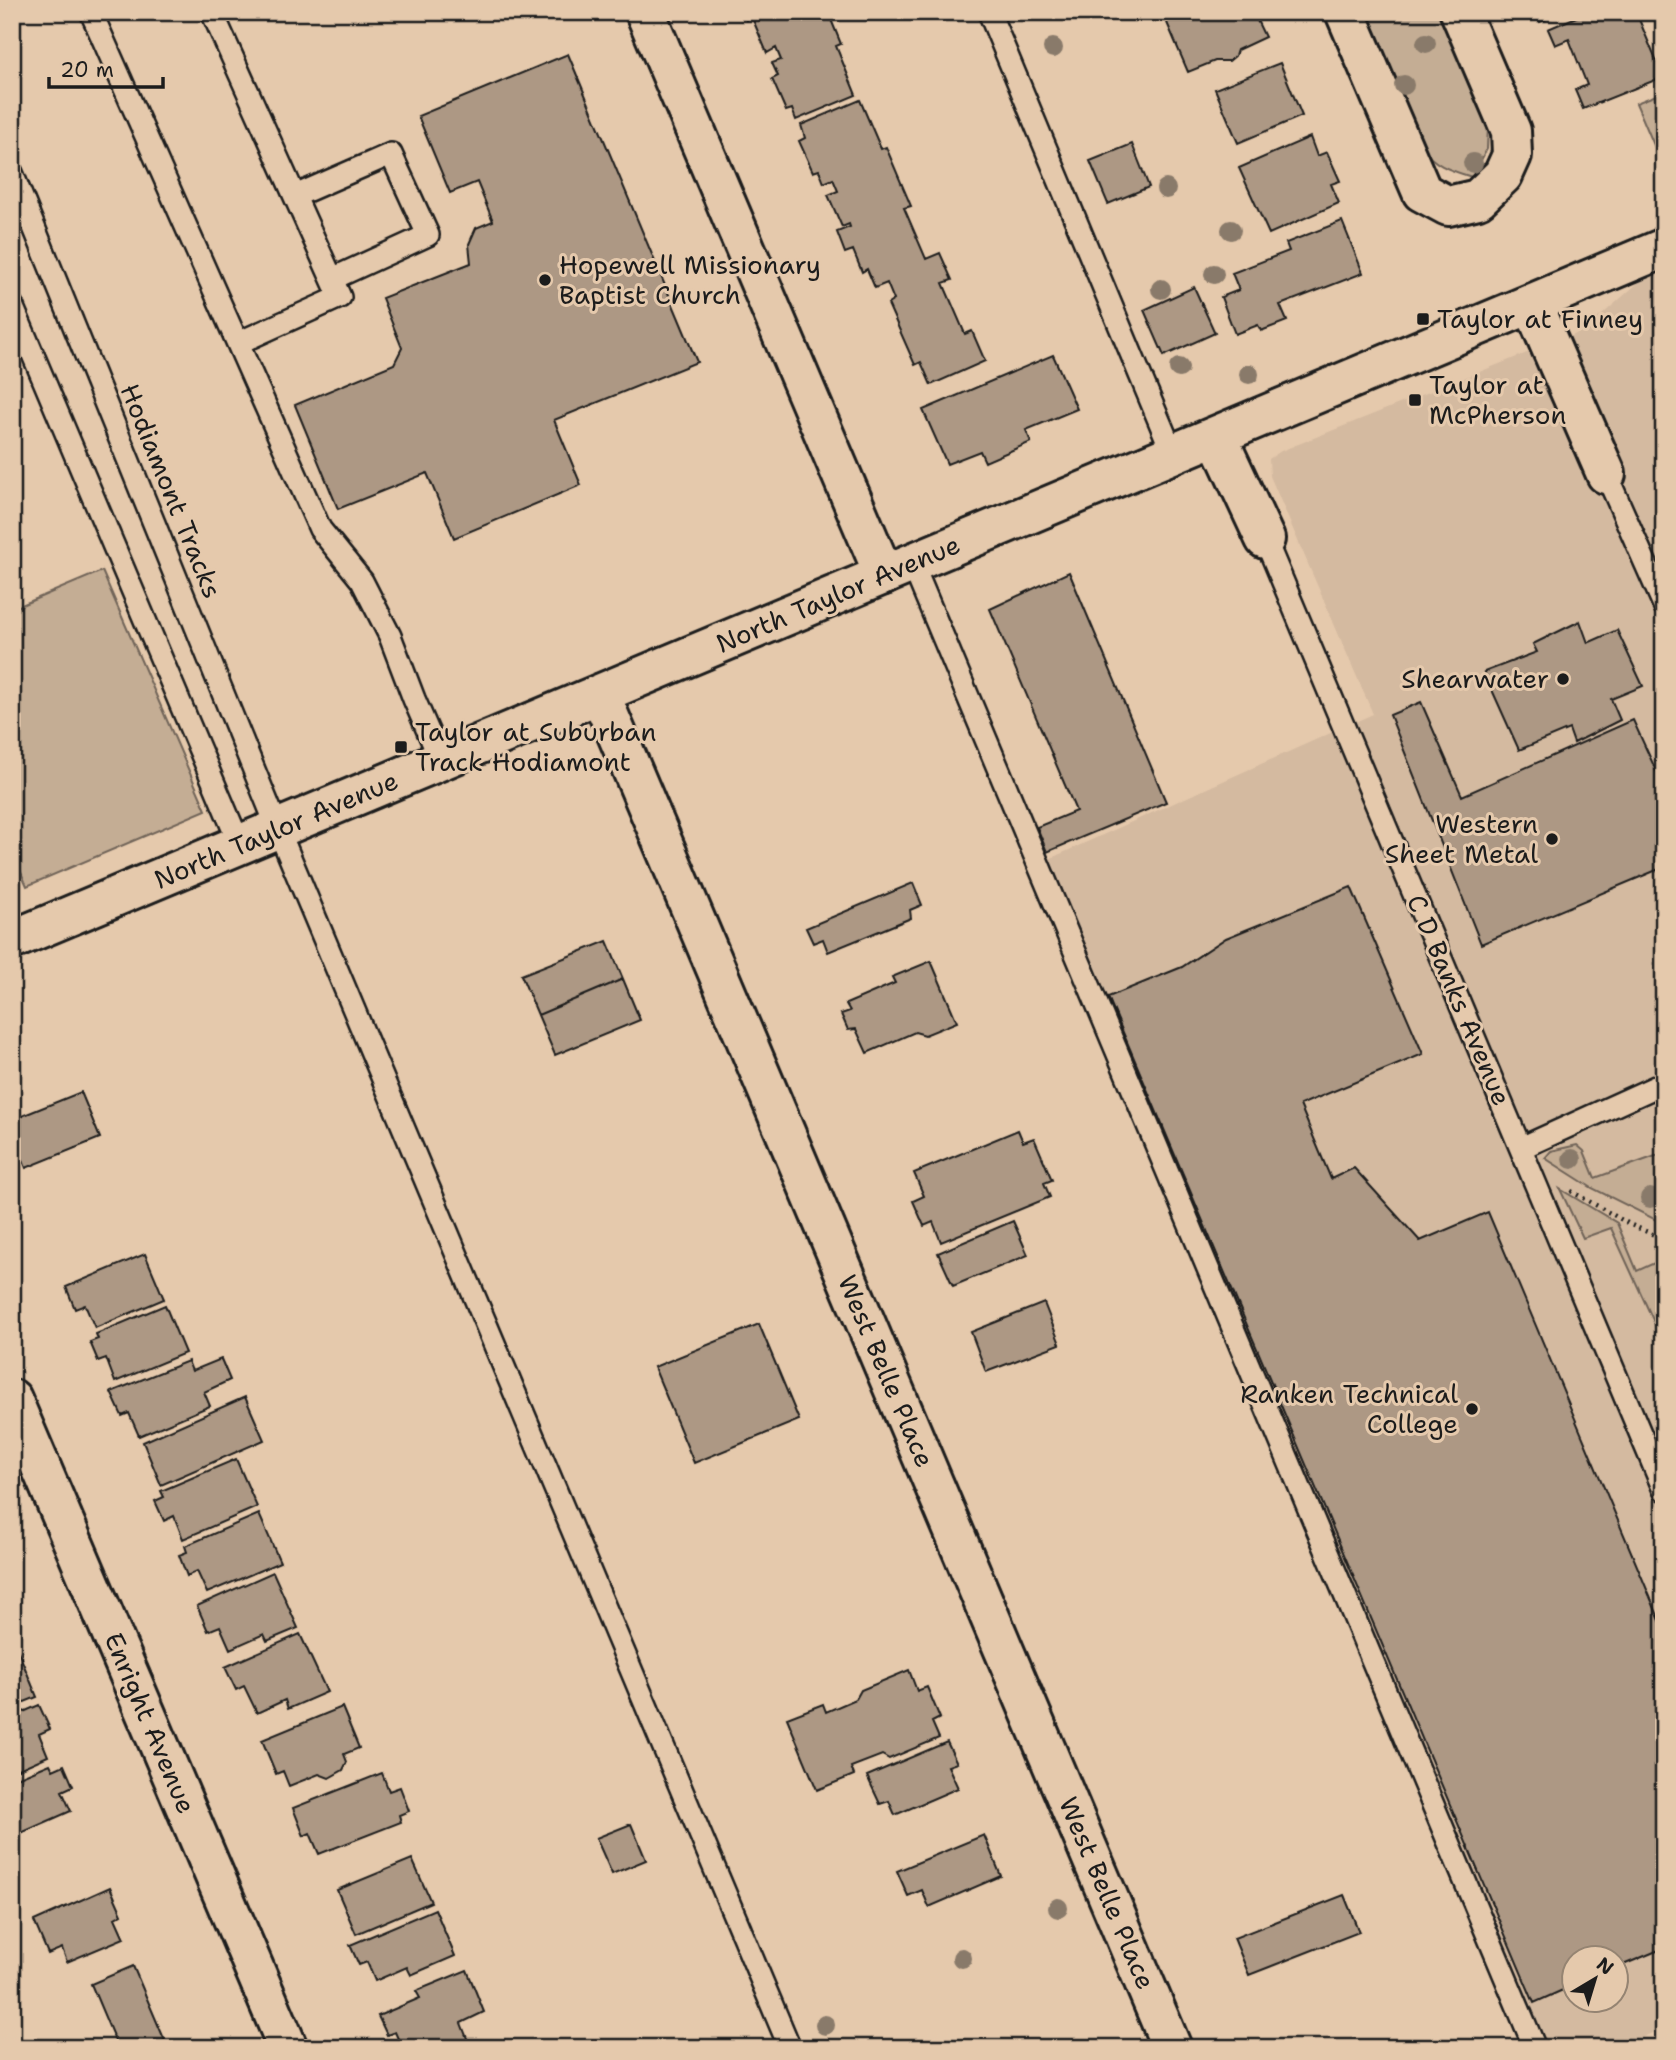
<svg xmlns="http://www.w3.org/2000/svg" width="1676" height="2060" viewBox="0 0 1676 2060" font-family="'Shantell Sans',sans-serif">
<style>
.built{fill:#d4baa0;fill-rule:evenodd}
.green{fill:#c4ad94;stroke:#706458;stroke-width:2}
.building{fill:#ad9884;stroke:#1c1c1c;stroke-width:2}
.lines{fill:none;stroke-linecap:round;stroke-linejoin:round}
.lane-casing{stroke:#1c1c1c;stroke-width:26}
.street-casing{stroke:#1c1c1c;stroke-width:44}
.secondary-casing{stroke:#1c1c1c;stroke-width:44}
.path{stroke:#1c1c1c;stroke-width:4.5;stroke-dasharray:2 5;stroke-linecap:butt}
.lane{stroke:#e5c9ac;stroke-width:21}
.street{stroke:#e5c9ac;stroke-width:38}
.secondary{stroke:#e5c9ac;stroke-width:38}
.tree{fill:#897a6a}
.poi-dot{fill:#1c1c1c;stroke:#e5c9ac;stroke-width:2.5}
.labels{text-anchor:middle;stroke-width:6;stroke-linejoin:round;paint-order:stroke}
.poi-label{font-size:26px;fill:#1c1c1c;stroke:#e5c9ac;text-anchor:start}
.street-label{font-size:26px;fill:#1c1c1c;stroke:#e5c9ac}
</style>
<rect width="100%" height="100%" fill="#e5c9ac"/>
<filter id="ink" filterUnits="userSpaceOnUse"><feTurbulence type="fractalNoise" baseFrequency=".0143" numOctaves="2"/><feDisplacementMap in="SourceGraphic" scale="14" xChannelSelector="R" yChannelSelector="G"/><feConvolveMatrix kernelMatrix="1 2 1 2 8 2 1 2 1" color-interpolation-filters="sRGB"/></filter>
<g filter="url(#ink)">
<path class="built" d="M1664,260V2028L1617,2048H1549L1049,859L1373,714L1270,476L1269,459L1281,451L1532,351L1551,347L1587,328ZM1574,1958H1616V2000H1574Z"/>
<path class="green" d="M1365,12H1442L1488,125L1487,149L1472,177C1450,170 1434,166 1421,146Z
M1664,92V163L1662,164L1636,103Z
M102,571L206,810L27,886L12,852V609Z
M1577,1145L1584,1151L1595,1178L1664,1153V1224L1592,1188L1545,1158L1551,1151Z
M1560,1189L1617,1223L1637,1271L1659,1261L1654,1247L1660,1245L1664,1247V1344L1611,1228L1583,1238Z"/>
<path class="building" d="M742,12H828L841,44L836,46L856,95L796,120L792,109L786,111L772,79L778,76L772,63L781,60L776,48L767,53L753,20L760,17L759,14L746,20Z
M1179,12H1253L1265,37L1237,50L1235,56L1229,61H1215L1188,72L1165,18Z
M1536,12H1564L1540,22Z
M1588,12H1636L1663,77L1583,109L1575,90L1587,85L1569,39L1555,45L1548,29Z
M568,54L697,362L554,420L581,485L454,538L427,473L338,509L295,405L394,364L402,348L382,298L471,263L469,244L476,228L493,221L477,182L450,193L418,116Z
M1280,63L1302,116L1238,143L1215,89Z
M860,100L881,149L886,147L911,206L904,208L926,259L940,253L952,280L943,283L965,334L972,331L985,361L931,385L921,362L915,365L888,304L894,300L887,283L875,288L867,269L862,272L853,250L845,253L837,232L850,227L849,224L842,227L828,195L838,191L833,179L824,183L819,170L813,172L799,141L805,138L801,125Z
M1310,137L1317,156L1327,152L1340,181L1331,184L1339,203L1269,234L1239,168Z
M1132,144L1149,187L1108,204L1090,161Z
M1342,221L1363,273L1280,305L1287,321L1261,331L1258,325L1235,334L1221,297L1239,290L1232,273L1289,251L1286,243Z
M1194,287L1215,333L1164,356L1144,310Z
M1053,355L1077,409L1026,430L1031,442L985,462L980,451L947,464L923,410Z
M1069,572L1166,802L1047,852L1037,827L1076,811L990,609Z
M1580,621L1588,643L1617,630L1643,686L1611,699L1620,720L1574,743L1569,729L1519,750L1484,672L1537,652L1533,644Z
M1421,702L1462,796L1633,720L1664,788V867L1481,944L1390,715Z
M913,883L922,905L910,910L911,918L828,952L823,939L813,943L806,928Z
M1351,887L1423,1054L1300,1105L1331,1179L1354,1168L1420,1241L1488,1212L1664,1630V1948L1616,1968V1958H1574V1985L1534,2003L1108,997L1182,967L1226,938Z
M607,941L623,979L538,1015L521,975Z
M931,961L957,1022L925,1035L915,1032L867,1053L856,1029L848,1030L841,1014L850,1011L846,1004L895,983L892,977Z
M623,979L640,1020L555,1055L538,1015Z
M81,1092L100,1138L26,1168L12,1133V1120Z
M1018,1130L1023,1142L1034,1138L1052,1180L1044,1183L1050,1197L941,1242L933,1222L924,1226L913,1201L924,1196L914,1173Z
M1013,1221L1028,1255L953,1286L938,1253Z
M145,1254L164,1299L95,1328L85,1305L75,1309L66,1287Z
M1044,1303L1060,1344L986,1372L971,1332Z
M165,1305L185,1353L115,1382L106,1358L98,1361L90,1342L98,1339L96,1334Z
M759,1324L799,1420L694,1463L654,1367Z
M221,1359L230,1380L204,1392L210,1406L139,1436L129,1413L122,1416L111,1392L188,1361L192,1371Z
M245,1397L264,1440L161,1485L143,1442Z
M236,1459L257,1507L183,1539L174,1516L164,1521L155,1501L164,1497L161,1491Z
M259,1514L280,1562L207,1593L197,1571L187,1576L179,1555L187,1552L185,1546Z
M273,1572L298,1628L267,1641L264,1634L230,1649L220,1626L208,1631L197,1606Z
M300,1634L327,1692L288,1709L285,1700L257,1713L244,1686L236,1690L225,1667Z
M18,1651L37,1697L12,1707V1654Z
M909,1670L917,1691L927,1687L940,1718L932,1722L939,1738L889,1759L882,1755L851,1767L854,1775L817,1790L787,1718L823,1704L826,1712L856,1699L861,1690Z
M39,1705L50,1729L39,1734L48,1756L12,1772V1717Z
M342,1707L359,1748L344,1754L347,1762L343,1770L329,1778L319,1774L289,1786L283,1771L276,1774L262,1740Z
M947,1742L957,1763L948,1766L958,1788L895,1815L889,1801L880,1804L867,1776Z
M50,1764L53,1770L64,1765L73,1786L62,1791L71,1811L12,1837V1780Z
M382,1773L389,1791L400,1787L409,1811L399,1815L401,1822L319,1854L310,1833L304,1836L293,1808Z
M631,1824L646,1860L612,1874L596,1838Z
M984,1835L1001,1876L929,1907L922,1890L908,1896L897,1871Z
M412,1859L431,1902L356,1934L337,1890Z
M110,1887L122,1914L115,1918L124,1938L67,1962L62,1948L48,1954L34,1921Z
M1344,1895L1359,1932L1249,1975L1234,1938Z
M435,1909L455,1956L411,1975L407,1967L375,1981L367,1962L359,1965L350,1945Z
M133,1966L168,2048H118L91,1984Z
M467,1970L484,2012L461,2023L468,2041L452,2048H442L440,2043L429,2048H402L395,2032L387,2035L378,2016L420,1998L416,1991Z"/>
<g class="lines">
<defs>
<path id="lane" d="M91,12L320,529L362,581L390,636L414,699L441,761
M212,12L340,297L238,343
M989,12L1173,454
M12,173L278,829L790,2048
M295,196L391,154L428,235L332,279
M12,305L240,845
M1606,474L1664,605
M1265,539L1664,1490
M912,563L1535,2048
M1521,1148L1664,1083"/>
<path id="street" d="M645,12L884,575
M1345,12L1422,192L1448,206L1478,199L1503,175L1512,155L1511,131L1460,12
M1532,304L1606,474
M1217,436L1265,539
M600,694L1172,2048
M12,1399L288,2048"/>
<path id="secondary" d="M12,940L1664,248"/>
</defs>
<use href="#lane" class="lane-casing"/>
<use href="#street" class="street-casing"/>
<use href="#secondary" class="secondary-casing"/>
<path class="path" d="M1571,1191L1631,1225L1664,1239"/>
<use href="#lane" class="lane"/>
<use href="#street" class="street"/>
<use href="#secondary" class="secondary"/>
</g>
<g class="tree">
<circle cx="1426" cy="43" r="10"/>
<circle cx="1053" cy="48" r="10"/>
<circle cx="1404" cy="85" r="10"/>
<circle cx="1473" cy="163" r="10"/>
<circle cx="1166" cy="189" r="10"/>
<circle cx="1231" cy="230" r="10"/>
<circle cx="1214" cy="274" r="10"/>
<circle cx="1161" cy="289" r="10"/>
<circle cx="1179" cy="368" r="10"/>
<circle cx="1249" cy="374" r="10"/>
<circle cx="1572" cy="1159" r="10"/>
<circle cx="1650" cy="1198" r="10"/>
<circle cx="1058" cy="1908" r="10"/>
<circle cx="962" cy="1958" r="10"/>
<circle cx="825" cy="2025" r="10"/>
</g>
</g>
<g class="poi-dot">
<circle cx="545" cy="280" r="7"/>
<rect x="1416" y="312" width="14" height="14" rx="3.5"/>
<rect x="1408" y="393" width="14" height="14" rx="3.5"/>
<circle cx="1563" cy="679" r="7"/>
<rect x="394" y="740" width="14" height="14" rx="3.5"/>
<circle cx="1552" cy="839" r="7"/>
<circle cx="1472" cy="1409" r="7"/>
</g>
<g class="labels">
<g class="poi-label">
<text x="559" y="274">Hopewell Missionary<tspan x="559" dy="30">Baptist Church</tspan></text>
<text x="1437" y="328">Taylor at Finney</text>
<text x="1429" y="394">Taylor at<tspan x="1429" dy="30">McPherson</tspan></text>
<text x="1549" y="688" text-anchor="end">Shearwater</text>
<text x="415" y="741">Taylor at Suburban<tspan x="415" dy="30">Track Hodiamont</tspan></text>
<text x="1538" y="833" text-anchor="end">Western<tspan x="1538" dy="30">Sheet Metal</tspan></text>
<text x="1458" y="1403" text-anchor="end">Ranken Technical<tspan x="1458" dy="30">College</tspan></text>
</g>
<g class="street-label">
<text transform="translate(171 491) rotate(68)" y="9">Hodiamont Tracks</text>
<text transform="translate(838 594) rotate(-23)" y="9">North Taylor Avenue</text>
<text transform="translate(276 830) rotate(-23)" y="9">North Taylor Avenue</text>
<text transform="translate(1459 1000) rotate(67)" y="9">C D Banks Avenue</text>
<text transform="translate(886 1371) rotate(67)" y="9">West Belle Place</text>
<text transform="translate(150 1723) rotate(67)" y="9">Enright Avenue</text>
<text transform="translate(1107 1893) rotate(67)" y="9">West Belle Place</text>
</g>
</g>
<rect width="1676" height="2060" fill="none" stroke="#e5c9ac" stroke-width="42"/>
<rect x="21" y="21" width="1634" height="2018" fill="none" stroke="#1c1c1c" stroke-width="2.5" filter="url(#ink)"/>
<g transform="translate(1595 1979) rotate(38)"><circle r="33" fill="#e5c9ac" stroke="#958472" stroke-width="2"/>
<path d="M0-5L12 26L0 18L-12 26Z" fill="#1c1c1c"/>
<text y="-10" font-size="19" font-weight="bold" text-anchor="middle" fill="#1c1c1c">N</text>
</g>
<path d="M49 77v10h114v-10" fill="none" stroke="#1c1c1c" stroke-width="3.5"/>
<text x="60" y="77" font-size="21" fill="#1c1c1c" stroke="#e5c9ac" stroke-width="5" paint-order="stroke">20 m</text>
</svg>
